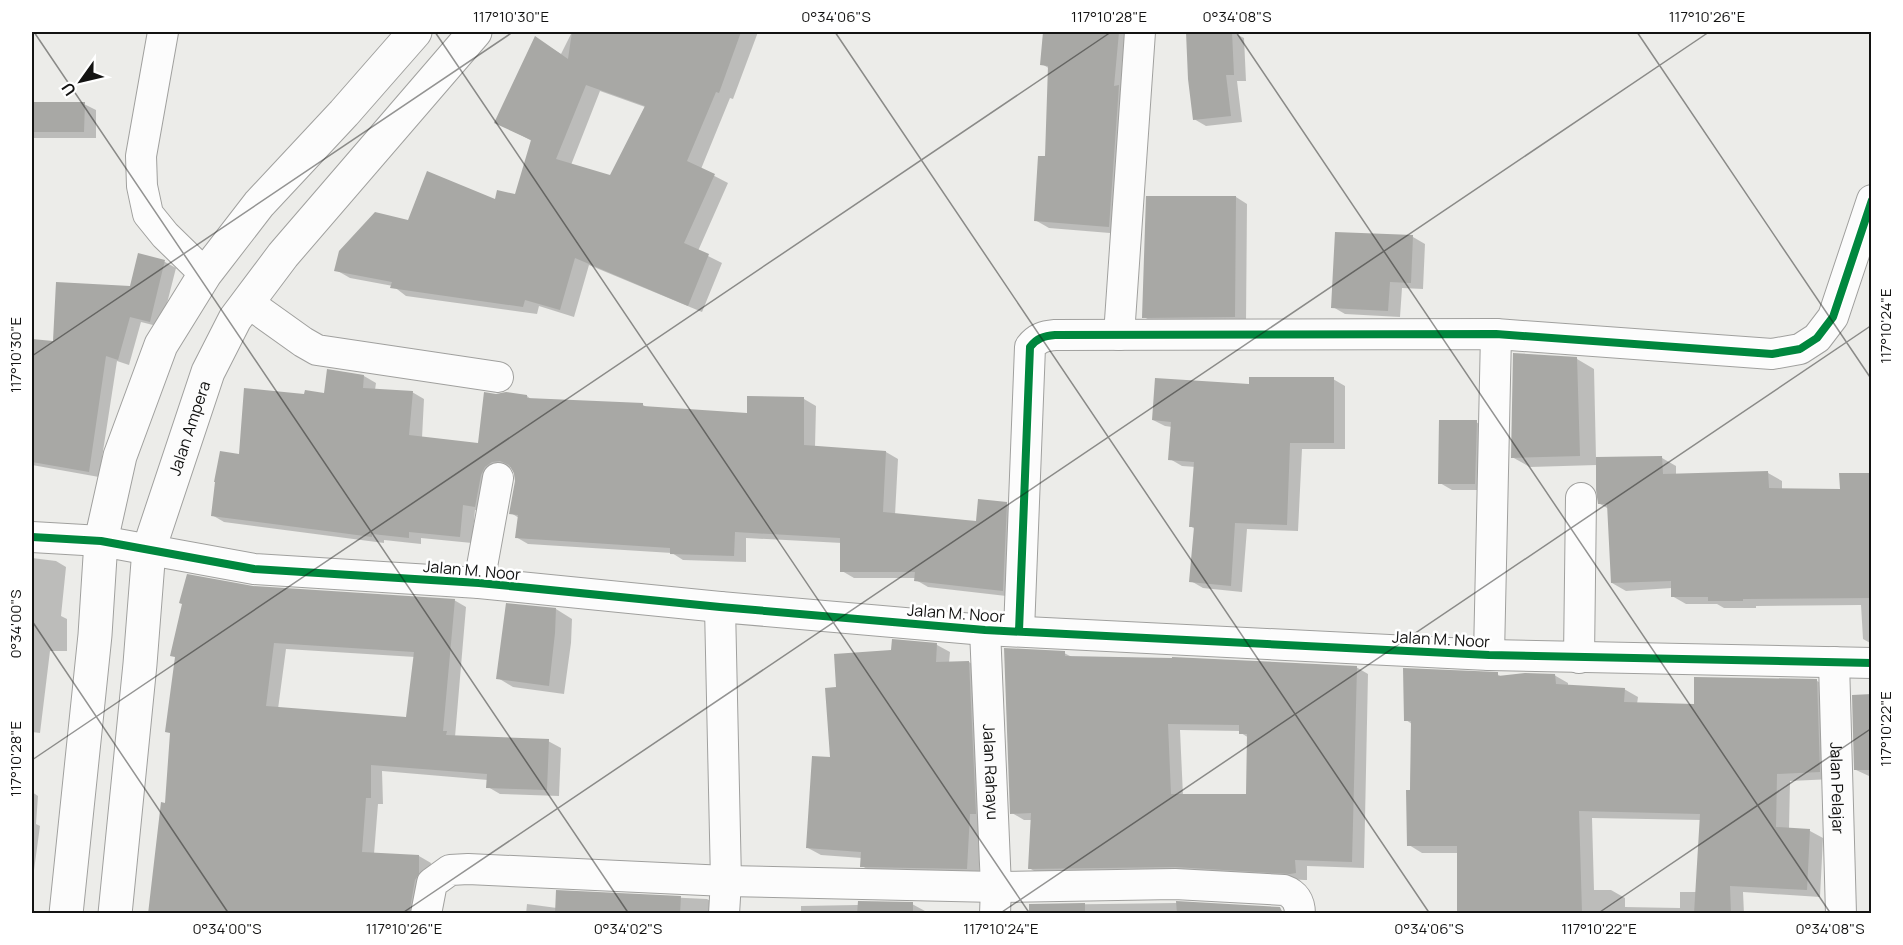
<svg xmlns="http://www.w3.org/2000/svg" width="1903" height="945" viewBox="0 0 1903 945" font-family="Manrope,sans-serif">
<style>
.shadow{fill:#0003;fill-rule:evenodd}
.building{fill:#a8a8a5;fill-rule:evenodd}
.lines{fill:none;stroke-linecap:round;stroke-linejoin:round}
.minor-casing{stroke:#a0a09e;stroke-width:32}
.primary-casing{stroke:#a0a09e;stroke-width:35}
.minor{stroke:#fcfcfc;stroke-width:30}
.primary{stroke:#fcfcfc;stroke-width:33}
.cycleway-casing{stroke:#fff;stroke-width:11}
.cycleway{stroke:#00873e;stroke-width:8}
.ticks{fill:none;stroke:#131312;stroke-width:1.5;stroke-opacity:0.45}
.labels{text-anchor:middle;stroke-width:5;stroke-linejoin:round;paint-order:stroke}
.street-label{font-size:16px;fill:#131312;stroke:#fff}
.neatline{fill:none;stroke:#131312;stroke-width:2}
.ticks-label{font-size:15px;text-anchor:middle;fill:#131312}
</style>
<rect width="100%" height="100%" fill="#ecece9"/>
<path class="shadow" d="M572,32H758L733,99L730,98L701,169L728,183L698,251L722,263L702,312L589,265L574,317L539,306L537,314L406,296L393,286L350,278L336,270L409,222L516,196L532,141L496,122L535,38L561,54ZM600,91L645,107L611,177L571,165Z
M1044,32H1132L1122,234L1049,228L1035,220L1047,158L1050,69L1042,64Z
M1188,32H1232L1244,38L1246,81H1237L1242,122L1206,126L1194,119L1190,79Z
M32,103L84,104L96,110V138H32Z
M1236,197L1247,204L1246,323L1156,324L1144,317Z
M1413,237L1425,244L1423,289L1402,288L1400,317L1345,314L1333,307Z
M139,255L165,262L176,268L161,327L141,322L129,365L117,361L99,477L32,465V340L54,343L131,287Z
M1577,359L1594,369L1596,458H1662L1676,466V475L1768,473L1782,481V489L1841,490L1872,475V644L1863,639L1861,605L1756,606V608H1724L1717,604H1686L1672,596V588L1626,591L1612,583L1609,509L1600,504L1597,465L1530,467L1512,457Z
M364,376L376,383L375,390L412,392L424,399L422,438L479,445L527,396L532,400L643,405L648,408L749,415L804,399L816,406L815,447L886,452L898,459L895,515L978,523L1006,504L1018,511L1015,597L928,587L916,580V578H854L842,571V543L746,538V562L683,560L672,553L528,544L516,537L519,518L511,513L516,481L512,467L504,468L487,513L475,510L472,543L421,538V544L384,540V543L224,522L212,515L240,456L325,395Z
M1333,379L1345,386V449H1302L1298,531L1247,529L1242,592L1203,588L1191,581L1195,529L1190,526L1196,467L1182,466L1170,459L1172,427L1165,426L1153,420L1250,386Z
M1476,422L1488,429L1487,490H1452L1440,483Z
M32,558L56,561L66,567L61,616L67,619V651H50L40,733L32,732Z
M253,588L454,600L466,607L455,737L548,741L561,748L559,796L500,794L488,787V780L382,771L383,804H378L374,854L419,856L431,863L430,881L422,914H150L166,805ZM286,649L415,657L407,719L278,709Z
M556,609L572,619L571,643L564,694L513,687L498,678Z
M893,641L937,645L950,652L949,663L969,662L981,670L982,821L979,875L874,873L862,866V858L821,855L808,848L831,759L838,689L893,651Z
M1064,653L1072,657L1356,667L1368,674L1364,868L1307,866V880H1304L1188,873L1041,875L1029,868L1032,820H1024L1012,813ZM1180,730L1241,731V733L1249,738L1247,795L1183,796Z
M1497,674L1502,677L1554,675L1568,683V686L1624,689L1638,697L1637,704L1695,706L1817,681L1830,688L1833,779L1790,781L1789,829L1810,831L1823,838L1820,897L1743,892L1744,914H1459L1458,853H1422L1409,845L1412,724L1406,720ZM1592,818L1701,820L1697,892H1680V908L1625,907V898L1611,890H1594Z
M1872,696V791L1869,789V776L1856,770Z
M32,792L38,796L36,824L40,826L32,885Z
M557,892L707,899L719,906V914H526L527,904L557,908Z
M1175,903L1279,909L1288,914H1030V905Z
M912,904L925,911V914H801V906Z"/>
<path class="building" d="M572,32H741L719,93L716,92L687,161L715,174L684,243L709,254L688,306L575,258L560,310L525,300L523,307L390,288L392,282L334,271L339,251L375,212L408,220L427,171L495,199L497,190L515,194L531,140L494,123L535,36L568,59ZM586,85L645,106L610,175L556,159Z
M1043,32H1119L1114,86L1119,85L1109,227L1034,221L1038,156H1045L1048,66L1040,65Z
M1186,32H1232L1234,75H1226L1231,116L1193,120L1188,79Z
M32,102H85L84,132H32Z
M1146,196H1236L1235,317L1142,318Z
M1335,232L1413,235L1411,283L1390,282L1388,311L1331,308Z
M138,253L165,260L150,322L130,317L118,360L106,356L89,472L32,462V339L53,341L56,282L130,286Z
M1513,353L1577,357L1580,456L1511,458Z
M327,369L364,375L363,388L413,391L409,435L478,443L484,392L496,394L506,392L527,395V398L643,403V406L747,413V396L804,397V445L886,451L883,512L976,521L978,499L1007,502L1003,591L914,581L915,572H840V538L735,532L734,556L670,554V548L515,538L518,515L509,514L515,481L514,473L509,465L500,461L492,462L485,467L481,475L475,507L463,505L460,537L409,532V538L372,534V537L211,516L215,482H214L220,451L239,454L244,388L304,394L305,390L324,393Z
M1249,377H1334V443H1290L1287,525L1235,523L1231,586L1189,582L1194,527H1189L1194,462L1168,460L1171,422L1152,420L1155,378L1249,384Z
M1439,420H1477L1475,484H1438Z
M1662,456L1663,474L1768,471L1769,488L1840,489L1839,473H1872V598L1743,599V601H1708V597H1671V581L1611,583L1607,504H1598L1596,490V457Z
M187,574L253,586L455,599L443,731H447L446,735L549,739L547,790L486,788L487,774L371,765V798H366L362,852L419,855V874L415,880L409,914H148L161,802L165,803L170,733L165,732L175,657L170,656L182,604L179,603ZM274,643L414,652L406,717L266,706Z
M506,603L556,608L555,633L549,686L496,679Z
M892,639L937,643L936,662L969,661L976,814H970L967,869L860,867L861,852L806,848L812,756L830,757L825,688L836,687L834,654L891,650Z
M1004,648L1065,651V656L1172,658V657L1357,666L1352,862L1295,860L1296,873L1290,874L1175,867L1028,869L1031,813L1010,814ZM1168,724L1239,725V734H1247L1246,794H1171Z
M1403,668L1498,672V676L1525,673L1555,674L1556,684L1625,688L1624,702L1694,704V677L1817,679L1820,772L1777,774L1776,827L1810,829L1807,890L1730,886L1731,914H1694L1700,814L1579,811L1582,913L1457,914V846H1407L1406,790H1410L1411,721H1404Z
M1872,694V770H1854L1852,695Z
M556,890L681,896L680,914H555Z
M858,901L913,902V914H857Z
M1176,901L1280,907L1283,914H1177Z
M1085,903V914H1029V904Z"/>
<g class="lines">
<defs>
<g id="minor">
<path d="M163,32L141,156L142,186L148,214L165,235L205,274"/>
<path d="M247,302L303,342L317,350L498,377"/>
<path d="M1119,335L1140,32"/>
<path d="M32,537L101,541L254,569L479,583L720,607L985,630L1489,655L1872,663"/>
<path d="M479,583L498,478"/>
<path d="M720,607L726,881L724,914"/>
<path id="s1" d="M985,630L996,887L995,914"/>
<path d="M1019,631L1030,347C1037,338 1044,336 1055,335L1496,334L1772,354L1800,349L1817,338L1833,317L1872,200"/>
<path d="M1489,655L1496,334"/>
<path d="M1579,658L1581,498"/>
<path id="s2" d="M1834,662L1841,914"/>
<path d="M426,914L432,883L450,870L468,869L726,881L996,887L1175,884L1284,890C1295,894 1300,902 1300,914"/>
</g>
<g id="primary">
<path d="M66,914L95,635L101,541L120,456L161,345L205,274L259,204L344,113L415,32"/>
<path id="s3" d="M115,914L140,664L149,549L208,372L235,319L283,255L475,32"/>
</g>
</defs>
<use href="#minor" class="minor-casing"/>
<use href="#primary" class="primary-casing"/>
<use href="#minor" class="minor"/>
<use href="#primary" class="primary"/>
<defs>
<path id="cycleway" d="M32,537L101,541L254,569L479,583L720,607L985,630L1489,655L1872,663
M1019,631L1030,347C1037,338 1044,336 1055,335L1496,334L1772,354L1800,349L1817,338L1833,317L1872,200"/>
</defs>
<use href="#cycleway" class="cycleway-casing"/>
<use href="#cycleway" class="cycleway"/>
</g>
<path class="ticks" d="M34,32L629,914M435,32L1030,914M835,32L1430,914M1236,32L1831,914M1637,32L1872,380M32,356L513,32M32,621L229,914M32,760L1111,32M401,914L1709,32M999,914L1872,325M1597,914L1872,728"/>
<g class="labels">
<g class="street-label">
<text dy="6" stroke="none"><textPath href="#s3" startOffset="494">Jalan Ampera</textPath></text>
<text transform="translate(472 570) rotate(5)" y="6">Jalan M. Noor</text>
<text transform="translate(956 613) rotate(4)" y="6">Jalan M. Noor</text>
<text transform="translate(1441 639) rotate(3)" y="6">Jalan M. Noor</text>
<text dy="6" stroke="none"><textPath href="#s1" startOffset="142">Jalan Rahayu</textPath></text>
<text dy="6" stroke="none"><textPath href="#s2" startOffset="126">Jalan Pelajar</textPath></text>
</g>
</g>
<rect width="1903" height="945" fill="none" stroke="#ffffff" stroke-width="66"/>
<g transform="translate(81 81) rotate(236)" stroke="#ffffff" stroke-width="4.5" paint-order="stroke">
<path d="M0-4.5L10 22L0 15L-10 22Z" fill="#131312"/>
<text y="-9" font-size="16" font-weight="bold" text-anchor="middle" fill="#131312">U</text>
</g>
<rect x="33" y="33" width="1837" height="879" class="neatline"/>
<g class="ticks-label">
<text x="511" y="22">117°10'30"E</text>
<text x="836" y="22">0°34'06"S</text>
<text x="1109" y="22">117°10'28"E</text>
<text x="1237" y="22">0°34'08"S</text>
<text x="1707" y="22">117°10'26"E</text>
<text transform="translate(1886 326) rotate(-90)" y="5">117°10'24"E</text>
<text transform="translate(16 355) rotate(-90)" y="5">117°10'30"E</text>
<text transform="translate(16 624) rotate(-90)" y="5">0°34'00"S</text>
<text transform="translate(1886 729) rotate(-90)" y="5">117°10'22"E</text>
<text transform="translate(16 759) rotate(-90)" y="5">117°10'28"E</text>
<text x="227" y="934">0°34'00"S</text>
<text x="404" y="934">117°10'26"E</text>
<text x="628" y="934">0°34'02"S</text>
<text x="1001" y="934">117°10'24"E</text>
<text x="1429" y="934">0°34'06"S</text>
<text x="1599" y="934">117°10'22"E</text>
<text x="1830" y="934">0°34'08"S</text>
</g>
</svg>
